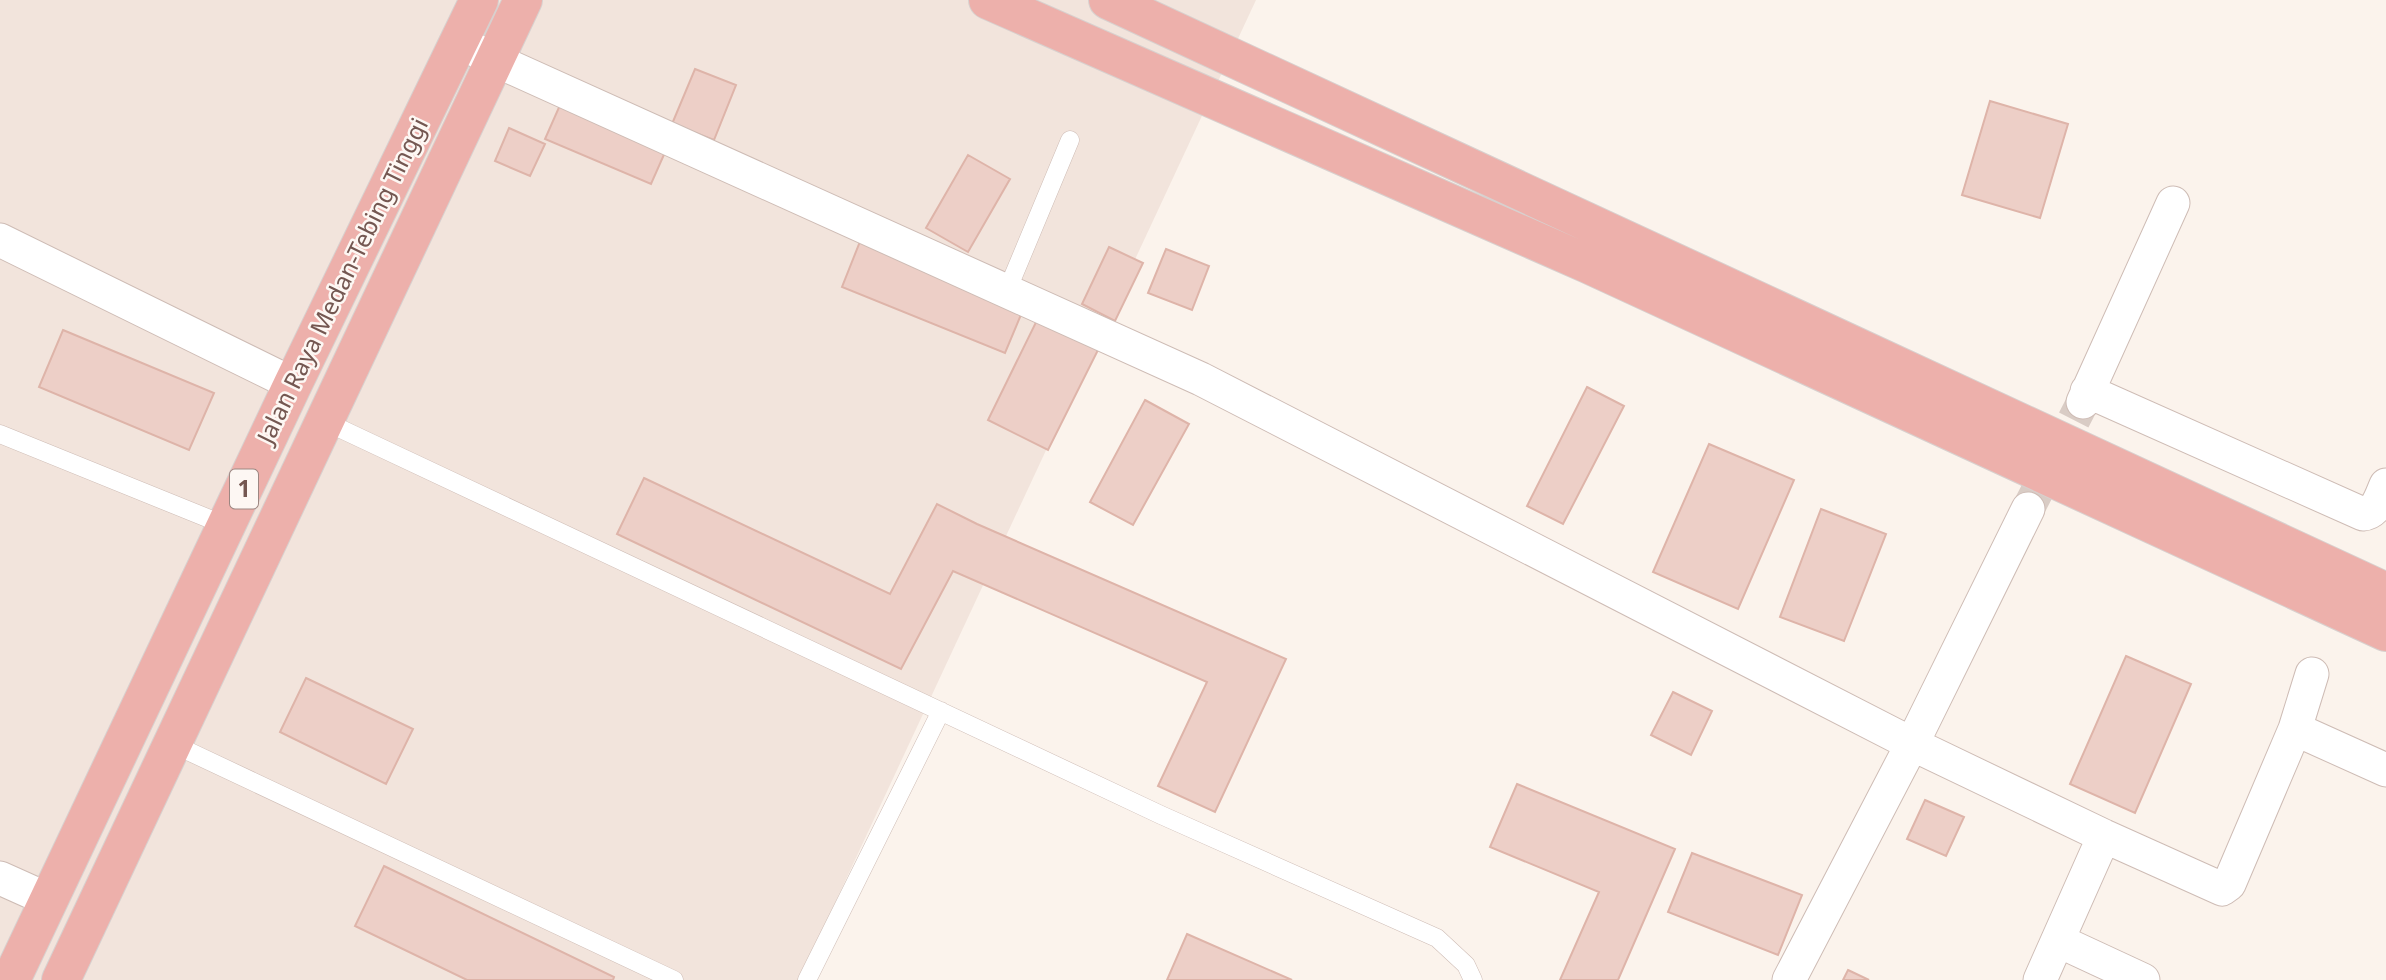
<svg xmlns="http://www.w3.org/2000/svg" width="2386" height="980" viewBox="0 0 2386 980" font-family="'Noto Sans',sans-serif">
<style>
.residential{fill:#f2e4dc}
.building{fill:#edcfc7;stroke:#deb4a9;stroke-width:2}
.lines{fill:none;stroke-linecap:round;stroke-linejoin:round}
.street-tunnel{stroke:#d9ccc5;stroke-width:33;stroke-dasharray:33 17;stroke-linecap:butt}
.lane-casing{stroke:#cebcb5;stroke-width:19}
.street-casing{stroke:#cebcb5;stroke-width:35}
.highway-casing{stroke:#d8d0ce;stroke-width:40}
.lane{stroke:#fff;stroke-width:18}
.street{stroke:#fff;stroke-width:33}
.highway{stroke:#edb0ab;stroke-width:38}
.labels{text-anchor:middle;stroke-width:5;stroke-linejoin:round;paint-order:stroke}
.shield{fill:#fdf7f3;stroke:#9d8782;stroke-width:2}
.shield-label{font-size:23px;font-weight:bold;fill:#745751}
.street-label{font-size:24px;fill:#745751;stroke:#fdf7f3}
</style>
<rect width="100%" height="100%" fill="#fbf3ec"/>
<path class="residential" d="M0,0H1256L799,980H0Z"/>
<path class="building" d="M695,69L736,85L714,140L672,124Z
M564,96L670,141L651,184L545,139Z
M1990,101L2068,124L2040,218L1962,195Z
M509,128L545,144L530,176L495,161Z
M968,155L1010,179L968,252L926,228Z
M861,239L1025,305L1005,353L842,287Z
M1109,247L1143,263L1115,321L1082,304Z
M1166,249L1209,266L1192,310L1148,293Z
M1041,312L1102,342L1048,450L988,420Z
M63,330L214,393L189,450L39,387Z
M1587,387L1624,406L1563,524L1527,506Z
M1145,400L1189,424L1133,525L1090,502Z
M1709,444L1794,480L1738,609L1653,572Z
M644,478L890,594L937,504L977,524L1286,659L1215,812L1158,786L1207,682L953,571L901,669L617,534Z
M1821,509L1886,534L1844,641L1780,617Z
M2126,656L2191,684L2135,813L2070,784Z
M306,678L413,729L386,784L280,732Z
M1673,692L1712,711L1691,755L1651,735Z
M1517,784L1675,849L1618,980H1560L1599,892L1490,847Z
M1925,800L1964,817L1946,856L1907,839Z
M1692,853L1802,895L1778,955L1668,912Z
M384,866L614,977L613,980H467L355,926Z
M1187,934L1292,980H1167Z
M1848,970L1869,980H1843Z"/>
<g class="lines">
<path class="street-tunnel" d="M2028,509L2083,402"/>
<defs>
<path id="lane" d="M1007,291L1070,140
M324,421L1161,815L1437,938L1466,965L1473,980
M0,434L227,526
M173,744L674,980
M807,980L941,711"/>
<path id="street" d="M459,42L495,60L1201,379L1912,744L2104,836L2222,889L2229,884L2232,877L2295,729L2386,770
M0,240L293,384
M2087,391L2363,514C2377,513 2381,496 2386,485
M2083,402L2173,203
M2295,729L2312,674
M0,878L49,900
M2059,941L2143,980
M1789,980L1912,744L2028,509
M2040,980L2104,836"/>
<path id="highway" d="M988,0L1588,264L2386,632
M1108,0L2386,592
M11,980L293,384L479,0
M61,980L523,0"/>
</defs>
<use href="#lane" class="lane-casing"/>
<use href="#street" class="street-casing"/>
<use href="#highway" class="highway-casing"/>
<use href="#lane" class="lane"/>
<use href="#street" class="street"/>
<use href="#highway" class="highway"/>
</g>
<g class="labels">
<rect class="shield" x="230" y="469.5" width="28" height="39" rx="5"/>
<g class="shield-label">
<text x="244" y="497">1</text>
</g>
<g class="street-label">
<text transform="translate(343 281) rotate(-64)" y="8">Jalan Raya Medan-Tebing Tinggi</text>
</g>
</g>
</svg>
